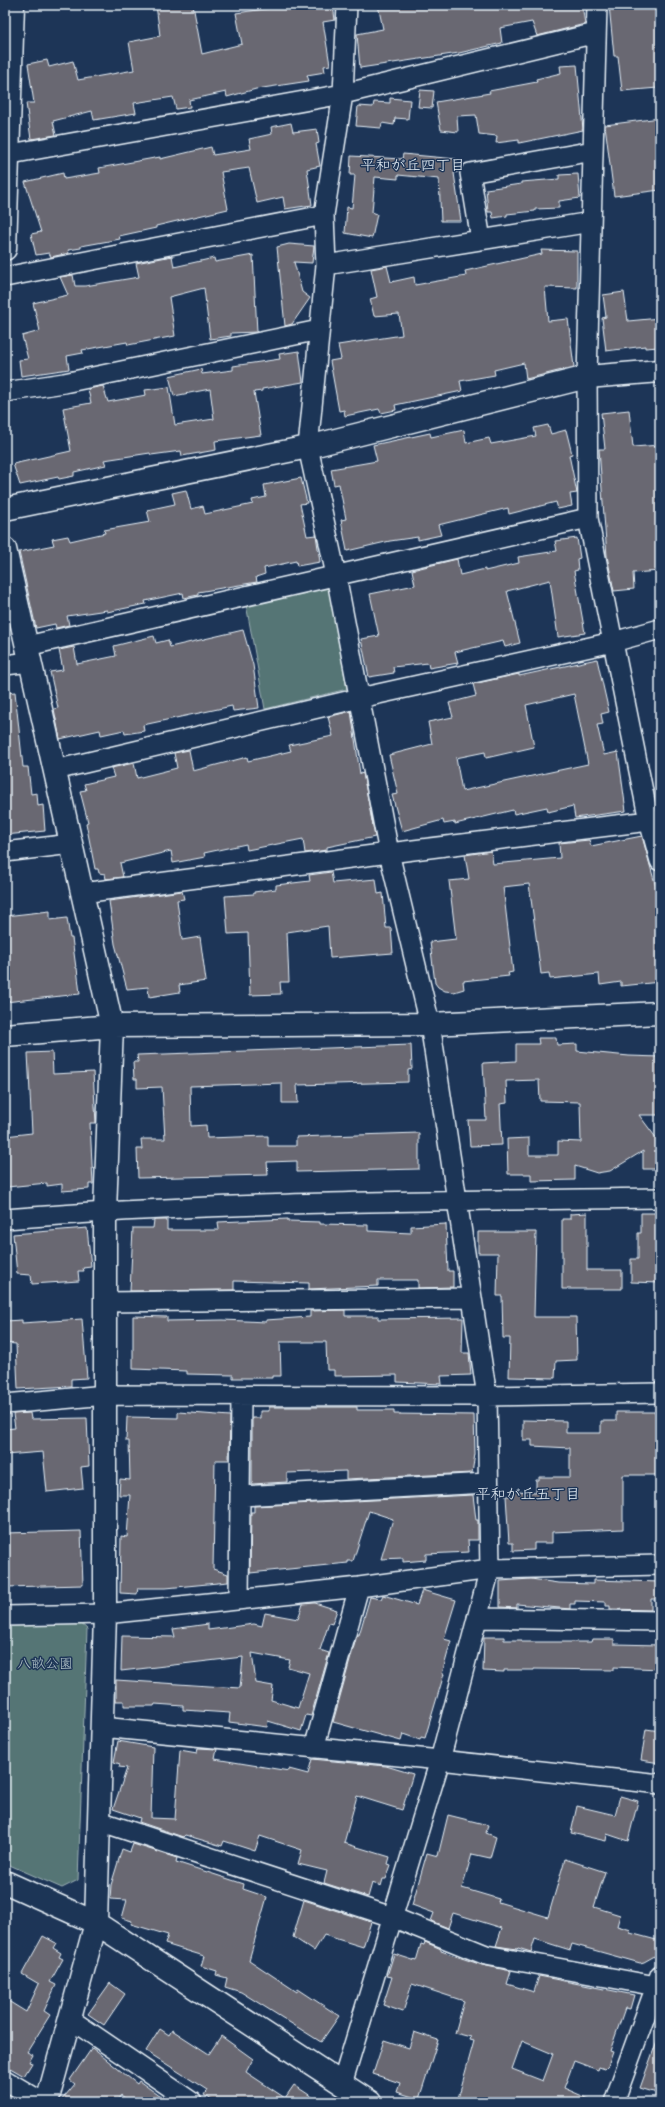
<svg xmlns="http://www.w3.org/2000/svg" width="665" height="2107" viewBox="0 0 665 2107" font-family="Dekko,'Klee One',sans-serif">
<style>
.green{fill:#547474;stroke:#9eb2b6}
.building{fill:#696872;stroke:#e8f1f8;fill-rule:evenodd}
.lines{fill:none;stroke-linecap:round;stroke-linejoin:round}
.minor-casing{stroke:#e8f1f8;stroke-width:22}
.tertiary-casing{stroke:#e8f1f8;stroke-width:25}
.minor{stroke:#1d3557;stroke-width:19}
.tertiary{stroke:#1d3557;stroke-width:22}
.labels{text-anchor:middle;stroke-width:3;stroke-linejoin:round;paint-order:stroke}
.park-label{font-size:14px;fill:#b4c5ca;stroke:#1d3557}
.neighbourhood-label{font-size:15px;fill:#e8f1f8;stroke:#1d3557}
</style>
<rect width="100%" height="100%" fill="#1d3557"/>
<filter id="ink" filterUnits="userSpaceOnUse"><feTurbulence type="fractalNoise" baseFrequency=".025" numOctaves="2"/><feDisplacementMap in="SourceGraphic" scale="8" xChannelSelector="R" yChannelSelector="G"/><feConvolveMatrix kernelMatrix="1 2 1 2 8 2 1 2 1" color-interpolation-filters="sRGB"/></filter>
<g filter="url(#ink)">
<path class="green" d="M328,584L347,689L265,709L246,604Z
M79,1622L87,1629L78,1880L62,1888L5,1863V1623Z"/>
<path class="building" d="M156,5H193L202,54L242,44L236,13L294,5H333L335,20L323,22L330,65L324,66L325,72L307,75L309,81L256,89L227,97L226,92L189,100L190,107L176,109L173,97L134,103L136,113L94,120L92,111L53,121L56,135L31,139L26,103H34L28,64L47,60L49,67L73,61L78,80L134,70L129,42L160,36Z
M378,5H582L585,24L537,36L532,22L500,28L502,43L459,53L360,68L357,34L383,29Z
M609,5H660L658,88L622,91L618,56H614Z
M577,65L583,130L519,143V140L496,143L497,136L479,134L476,115L457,116L458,132L441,130L436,102L490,93L489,91L537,82L536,79L561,73L560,66Z
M420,90L434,91L432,108L418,107Z
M390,98L410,100L408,119L395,118L394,125L382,123L381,128L356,126L358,106L373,107L374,102L390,103Z
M660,118V190L614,196L605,125Z
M291,123L293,132L317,129L319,143L316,144L320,166L307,169L312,205L285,209L283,197L257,203L249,168L221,172L228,209L156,226V228L119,236L120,239L81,246V248L68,250L69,253L51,257L49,253L36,255L31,234L41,232L25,182L63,173L64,179L100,173L99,168L160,157V159L211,147L213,155L251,149L249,139L272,134L271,127Z
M403,154L456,159L458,172L454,173L461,221H441L439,179L398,175V179L375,177L372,212L377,214L372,238L345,233L347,207L352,208L355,175H350L351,156L402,159Z
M578,174L580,198L559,201V208L535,209V211L507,214V216L493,218L492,212H488L486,189L521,184V182L559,179V175Z
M289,244L314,246L312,263L294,262L302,292L310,298L292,324L285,326L277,247Z
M541,250L577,251V288L545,287L548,321L568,319L574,367L526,379L524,363L494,370L495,375L460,381L462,391L395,405L396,410L381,413L379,409L345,416L344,410L339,411L330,361L341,359L338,345L402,335L399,314L374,316L370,299L377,297L371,269L387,266L391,282L414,277L415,285L466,276L465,271L542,254Z
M253,255L257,332L231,333V336L210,339L204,288L169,297L175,336L128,345L127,342L82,350L83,353L67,356L69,369L21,376L19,360L28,359L22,336L40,331L33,303L68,295L60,277L73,275L75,286H85L139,277L136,263L172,256L174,267L214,258L215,262Z
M624,292L628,321L660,318V347L645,348V346L606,351L602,318L606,317L603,295Z
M299,351L303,382L262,389V391L254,392L261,435L215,441L216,450L182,456L181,451L151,455L150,453L104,460L106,465L74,472V476L59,479L58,477L20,485L13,464L71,451L63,408L91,403L88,389L103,386L108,402L146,395L145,390L169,387L175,425L214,419L210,389L174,396L169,376L201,369L202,374L233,370V366L280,359L279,354Z
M629,410L633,447L660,445V571L633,573L634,589L614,591L607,556L599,449H605L601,413Z
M548,425L551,434L566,430L572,454L569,455L577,493L570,494L572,506L558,509L556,502L509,514L508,508L438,525L441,535L418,540V537L390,541L347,551L341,520L346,519L339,484L334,485L331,469L377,461L373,445L430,433L431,437L464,430L466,443L489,438L491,444L536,436L534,428Z
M301,478L307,503L300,504L307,536L316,535L320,562L297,566L296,561L264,568L265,574L256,577L257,582L198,592V595L184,598L183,593L145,601L146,604L107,612V610L67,616L69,625L56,628L55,624L36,628L19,552L54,545L52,539L68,536L70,541L105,533L104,530L150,522L147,510L175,504L172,493L186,490L191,509L203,506L205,514L253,504L252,500L266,497L264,485Z
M577,538L580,558L577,559L578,570L574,571L585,633L558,637L550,580L507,591L520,643L505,647L503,641L455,652L458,663L429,668L428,663L393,667L394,673L369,677L361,639L379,636L370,594L415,585L412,570L457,559L460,575L485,569V571L519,563L518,557L557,551L555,541Z
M243,630L253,665L259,708L233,711L232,706L143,725L144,731L125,734L124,730L101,735L100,730L60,739L54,709L58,708L50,672L63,670L59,650L74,647L77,664L116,656L114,646L154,636L156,643L168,640L170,647Z
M597,659L609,712L601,714L603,724L597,725L604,755L618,752L626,811L575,818L573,806L548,812L547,807L514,814L513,810L455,824V822L444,824L443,820L402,831L392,795L398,794L389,755L432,744L428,722L453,717L449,703L476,696L473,684L519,674V676ZM574,694L588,764L462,791L456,758L485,752L486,758L534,747L526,705Z
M15,692L23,767H28L31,794L37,793L38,806L43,805L45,831L5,835V693Z
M351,711L360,774L363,773L375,837L327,847V850L305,853L303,839L247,850L246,844L204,853L205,857L173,863L171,851L120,863L123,877L106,879L105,874L99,873L98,869H95L86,823L88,822L80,791L86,790L84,784L114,777L111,768L134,763L137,778L177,768L174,753L189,750L193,771L247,757L248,761L291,751L289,745L333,736L328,717Z
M642,836L660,902V982L621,986V982L600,985L599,974L550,979L549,973L541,974L529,884L503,887L513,972L508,973L509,976L463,981L464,989L454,992L445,991L438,987L435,983L430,942L456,939L449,881L469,879L465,855L491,851L493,864L560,858L559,843L589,840L591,846Z
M331,872L333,883L376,879L378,894L383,893L386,928H391L393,953L330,958L328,926L287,932L289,982H280L281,994L250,995L248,933L228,934L225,896L254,894V892L276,889V885L310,881L309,875Z
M182,891L184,899L177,900L182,940L200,937L206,981L179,985L180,992L149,997L148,987L127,989L115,944L109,901Z
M50,911V920L67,918L70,938H72L76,968H77L80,994L5,1002V916Z
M538,1038H556L557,1045L577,1044V1051L629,1056L660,1057V1115H639L660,1143V1169H643V1151L610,1171L603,1172L597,1173L575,1166V1180L531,1181V1174H508L507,1139L529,1138V1155H558V1141L581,1142L580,1102L540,1101L539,1080L506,1081L507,1103L500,1104L502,1145L470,1146L468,1120H486L483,1063L516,1061V1044H539Z
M411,1045L412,1069L408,1070V1082L297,1085L298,1103H282V1083L190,1086L191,1126L206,1125L207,1138L268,1136V1146H296V1137L419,1133V1169L297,1172V1161L267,1162L268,1175L138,1178L137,1149H142L141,1139H165L162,1087L137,1088V1079H134L133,1062H138L137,1055Z
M52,1052L53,1074L93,1072L96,1123H90L93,1184H89V1189L62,1191V1184L47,1186V1183L7,1187L5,1136L32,1133L28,1053Z
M587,1213V1270H622V1289H562V1219H570V1214Z
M641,1213H660V1283L631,1282V1259H638V1233H641Z
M288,1219V1221L320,1222V1224L368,1225V1231L411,1233V1226L446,1224L448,1271H453V1287L418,1288V1280H378V1286L309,1289V1283L234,1281V1290L130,1291L133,1228H153L154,1220H167V1230H219L218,1222Z
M87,1228L91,1267L83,1268L84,1271H78L79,1281L32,1284L31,1275L17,1274L13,1234Z
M478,1232H536L534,1317H576L577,1360L556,1361L555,1378L509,1377L510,1338H503L502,1296H497L498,1253H478Z
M345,1310V1316H378V1319L463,1318L462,1353H469L471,1375L441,1376L442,1384L397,1382V1375L334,1376V1370H327L326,1342H280L281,1376H272V1378H233V1375L187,1374V1371L133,1369V1316L167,1317V1321L223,1320L266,1322V1320L310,1317V1311Z
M82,1319L87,1378L71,1379V1386L18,1389L16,1344L5,1343V1321L22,1320V1323Z
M269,1407H357V1410H394V1414L474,1415L475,1454L472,1473L346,1479V1471L287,1473V1482L252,1484V1418H260V1411H269Z
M178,1412L230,1416L229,1460H215L213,1569L228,1574V1582L166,1588H138L137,1594L120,1593L121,1536L127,1537L130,1495H119L120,1479L130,1480L129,1441H126L127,1417L178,1418Z
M616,1412H660V1475H623V1529L552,1532V1543H534V1550L513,1551V1543H509L506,1496H513V1491L536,1492V1480H539V1477H570V1448L532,1446V1440H523V1420L566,1421V1433H601V1421H616Z
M30,1413L31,1419L87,1418L89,1466L81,1467L83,1488L47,1492L43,1452L5,1455V1429L15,1428L13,1414Z
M473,1495L476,1520H478V1540H468L469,1552L426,1554V1560L403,1562V1558L381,1559L393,1519L369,1511L353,1561H348V1563L250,1573L251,1512H254V1506Z
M81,1531L83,1585L5,1587V1533Z
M531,1579L558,1583L593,1584V1580L660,1582V1599H651V1610L610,1609V1606H606V1602L575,1601V1604H570V1609L517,1604V1608L500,1607V1581Z
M422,1590L456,1600L444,1639L451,1641L442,1674H444L425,1738L421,1737L420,1740L403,1734L401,1741L333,1722L357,1635H359L370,1597L381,1599L383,1595L417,1605Z
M315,1603L337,1610L332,1624L329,1623L320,1650L329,1653L311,1716L306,1715L301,1731L268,1721L267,1727L229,1722L230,1713L183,1710V1706L155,1704L154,1706H124V1701H116V1680L240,1688L243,1657L121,1671L122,1636L175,1637L173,1629L208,1624V1630L254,1624L262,1626L265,1613L298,1619L303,1604ZM252,1653L290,1660L288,1667L309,1673L298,1708L271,1700L273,1686L256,1683Z
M484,1637H504V1640H522V1642H591L592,1639H614V1644L660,1645V1669L614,1667V1670L534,1669V1670H504V1672L483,1671Z
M646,1729L660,1731V1763L641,1760Z
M118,1741L153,1747L151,1818L175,1819L180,1750L197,1753L198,1748L217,1749L215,1759L289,1771V1769L308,1774L312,1759L386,1766L413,1774L402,1810L357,1796L344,1843L390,1857L388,1864L391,1865L386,1879H383L381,1886L372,1883L368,1897L324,1883L327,1871L298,1864L302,1850L260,1836L255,1851L224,1841L222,1846L185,1835L183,1837L139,1822L140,1818L113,1809L127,1768L119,1767L120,1764L114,1762Z
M620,1796L638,1801L628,1841L607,1834L606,1841L571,1833L577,1806L615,1815Z
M448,1815L488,1825L486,1833L496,1837L490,1858L472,1854L462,1888L499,1899L498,1902L548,1917L565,1859L605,1872L594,1907L620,1915L617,1926L631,1930L630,1933L660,1941V1953L644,1962L640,1963L572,1944L570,1950L535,1939L531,1952L518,1948L517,1949L496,1946L502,1928L453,1913L448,1928L431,1921L434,1913L412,1905L427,1853L438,1856Z
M133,1844L177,1858L176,1862L244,1884L243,1889L267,1897L249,1960L297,1992L298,1989L339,2016L321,2042L241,1992L225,1987L227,1978L216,1975L217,1971L201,1966L204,1956L165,1944L168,1935L131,1924L132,1921L122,1918L127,1900L110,1899L111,1885L122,1849L130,1852Z
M304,1900L371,1922L363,1947L324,1935L314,1951L293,1937Z
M43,1936L56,1943L53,1948L61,1953L59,1957L63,1959L50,1982L56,1985L44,2011L50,2015L27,2052L33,2055L29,2062L32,2063L24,2076L5,2065V1999L26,2012L39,1984L22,1974Z
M425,1942L441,1949V1951L482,1965L511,1971L507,1984L534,1992L539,1976L634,1995L630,2009L625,2008L610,2051L613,2052L608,2066L605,2069L599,2067L598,2070L574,2061L564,2088L596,2102H457L474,2041L470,2040L471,2037L455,2033L464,2001L412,1984L403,2012L383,2005L392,1977L387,1976L394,1954L416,1961L421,1944L424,1945ZM522,2041L553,2054L543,2081L512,2069Z
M110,1983L125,1994L104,2025L88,2014Z
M160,2029L169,2035L172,2030L209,2054L221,2036L253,2059L246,2072L285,2098L294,2085L320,2102H215L204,2095L207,2090L146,2051Z
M414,2032L438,2040L419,2099L397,2092L400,2083L373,2074L384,2040L409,2048Z
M658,2038L660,2039V2094L640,2088Z
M92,2048L137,2084L139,2081L168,2102H130L121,2095L116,2102H60L75,2084L70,2080Z"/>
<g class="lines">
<defs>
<path id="minor" d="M597,5L587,377L588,518L649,821L660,861
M5,155L343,94L596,33
M481,240L470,173L593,151
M326,265L591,222
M5,277L324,215
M5,392L64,383L319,330
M27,646L588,518
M5,665L30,662
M55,770L360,698L613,642L660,629
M5,852L71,844
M82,893L389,853L649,821
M5,1219C223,1201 442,1201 660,1198
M105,1302L472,1298
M5,1404L106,1395L487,1396L660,1393
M240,1496L488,1483
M239,1599L241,1396
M5,1616L105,1614L359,1587L490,1569L660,1565
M477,1618L660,1621
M101,1727L440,1760L660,1784
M314,1748L359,1587
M99,1821L392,1917L486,1955L656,1986
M70,2019L192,2102
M5,2080L42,2102
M342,2084L440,1760L490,1569L487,1396L430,1024L389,853L336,575L308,447L326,265L324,215L343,94L347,5
M614,2102L660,1975"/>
<path id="tertiary" d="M5,249L13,5
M5,509L308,447L587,377L660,371
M5,549L112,1026L105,1211V1614L96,1923L47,2102
M5,1035L112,1026L430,1024L660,1013
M5,1882L96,1923L370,2102"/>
</defs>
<use href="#minor" class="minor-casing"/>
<use href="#tertiary" class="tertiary-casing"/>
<use href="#minor" class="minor"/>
<use href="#tertiary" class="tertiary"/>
</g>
</g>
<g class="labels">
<g class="park-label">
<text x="45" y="1668">八畝公園</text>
</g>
<g class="neighbourhood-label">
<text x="413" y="170">平和が丘四丁目</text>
<text x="528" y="1499">平和が丘五丁目</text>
</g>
</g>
<rect width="665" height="2107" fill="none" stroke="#1d3557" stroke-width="20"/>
<rect x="10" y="10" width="645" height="2087" fill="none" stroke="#e8f1f8" stroke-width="1.5" filter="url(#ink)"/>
</svg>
